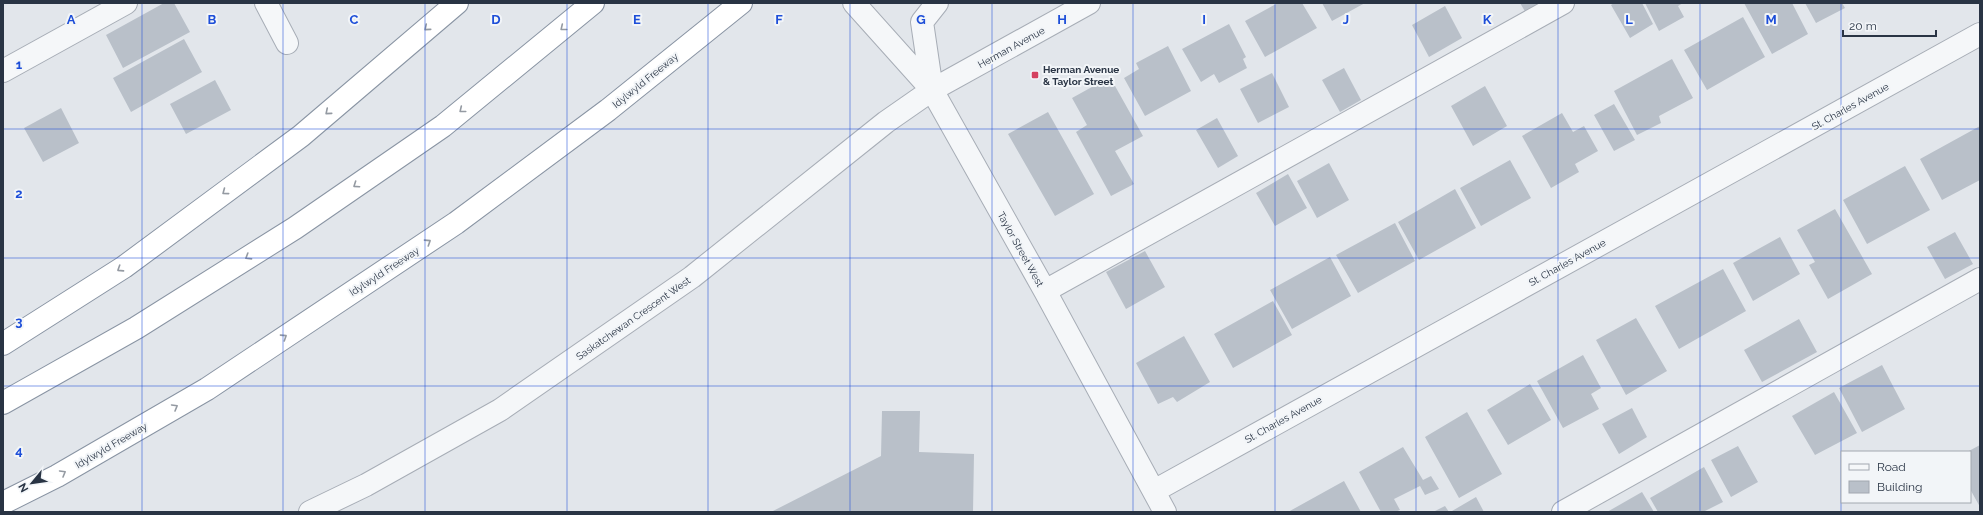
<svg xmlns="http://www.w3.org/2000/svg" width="1983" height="515" viewBox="0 0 1983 515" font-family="Raleway,sans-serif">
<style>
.building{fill:#b9c0c9}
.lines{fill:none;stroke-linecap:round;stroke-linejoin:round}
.minor-casing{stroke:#a7adb6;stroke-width:24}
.highway-casing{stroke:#8994a3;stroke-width:24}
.minor{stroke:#f5f7f9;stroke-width:22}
.highway{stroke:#fff;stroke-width:22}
.oneway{stroke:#949aa2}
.grid{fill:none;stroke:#1d4ed8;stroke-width:1;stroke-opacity:0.55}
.poi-dot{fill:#d54260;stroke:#f2f5f8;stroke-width:1.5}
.labels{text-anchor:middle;stroke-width:4;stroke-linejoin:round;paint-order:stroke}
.street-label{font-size:10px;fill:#293444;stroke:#f2f5f8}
.poi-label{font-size:10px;font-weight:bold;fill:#293444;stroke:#f2f5f8;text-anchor:start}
.grid-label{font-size:13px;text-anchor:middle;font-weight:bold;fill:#1d4ed8;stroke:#f2f5f8;stroke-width:4;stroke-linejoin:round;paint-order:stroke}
</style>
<rect width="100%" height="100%" fill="#e2e6eb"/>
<path class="building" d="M164,3H174L190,32L123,68L106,35Z
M1278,3H1302L1317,28L1265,57L1245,21Z
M1322,3H1365L1332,21Z
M1520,3H1544L1526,13Z
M1614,3H1642L1653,24L1630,38L1611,5Z
M1645,3H1683L1678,6L1684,17L1659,31Z
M1744,3H1792L1808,34L1772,54Z
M1805,3H1842L1845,8L1816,23Z
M1445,6L1462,38L1429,57L1412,25Z
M1743,17L1765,57L1707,90L1684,50Z
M1229,24L1246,57L1243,59L1247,68L1219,83L1214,74L1201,82L1182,49Z
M184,39L202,72L131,112L113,78Z
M1168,46L1191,91L1145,116L1124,78L1139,69L1136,63Z
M1672,59L1693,98L1659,116L1661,123L1637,135L1614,91Z
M1344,68L1361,100L1340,112L1322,80Z
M1272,73L1289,107L1258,123L1240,89Z
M1110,77L1143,136L1115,151L1134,184L1111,196L1076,132L1087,125L1072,98Z
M215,80L231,110L186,134L170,104Z
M1485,86L1507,126L1473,146L1451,106Z
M1614,104L1635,140L1614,151L1594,115Z
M61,108L79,143L43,162L24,128Z
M1048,112L1094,194L1055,216L1008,134Z
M1562,113L1573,132L1584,126L1598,151L1575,164L1579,172L1551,188L1522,136Z
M1217,118L1238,156L1218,168L1196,130Z
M1980,126V180L1942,200L1920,159Z
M1510,160L1531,198L1481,226L1460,188Z
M1329,163L1349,200L1317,218L1297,181Z
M1905,166L1930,210L1867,244L1843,200Z
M1288,174L1307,208L1275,226L1256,193Z
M1455,189L1476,228L1419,260L1398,222Z
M1835,209L1872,274L1828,299L1809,265L1815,262L1797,230Z
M1395,223L1415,261L1358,293L1336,255Z
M1955,232L1973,264L1945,279L1927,247Z
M1780,237L1800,274L1753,301L1733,263Z
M1145,251L1165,287L1126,309L1106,272Z
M1330,257L1351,296L1292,329L1270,290Z
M1723,269L1746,311L1679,349L1655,306Z
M1273,301L1292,335L1233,368L1214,334Z
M1636,318L1667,371L1626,395L1596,340Z
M1799,319L1817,352L1762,382L1744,350Z
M1184,336L1210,382L1177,402L1173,397L1158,404L1136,363Z
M1583,355L1601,388L1591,394L1599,409L1563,428L1537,381Z
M1882,365L1905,409L1862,432L1839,388Z
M1530,384L1551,420L1508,445L1487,410Z
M1834,392L1857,433L1815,455L1792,416Z
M1632,408L1647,437L1619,454L1602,424Z
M882,411H920L919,452L974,454L973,512H771L881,456Z
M1467,412L1502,474L1459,498L1425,437Z
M1980,445V507L1970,489V452H1967Z
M1738,446L1758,482L1731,497L1711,460Z
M1403,447L1423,480L1431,476L1439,489L1425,495L1420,486L1394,499L1400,510L1395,512H1381L1359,472Z
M1704,467L1723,502L1703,512H1658L1650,498Z
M1344,481L1361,512H1288Z
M1642,492L1654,512H1607Z
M1476,497L1484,512H1452V511Z
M1445,506L1449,512H1433Z"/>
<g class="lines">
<defs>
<path id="minor" d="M266,3L287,43
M854,3L932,90L1045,291L1165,512
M3,71L126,3
M932,90L922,22L937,3
M1045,291L1563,3
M1154,491L1980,34
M310,512L366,485L500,410L692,277L886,122L932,90L1089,3
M1563,512L1980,279"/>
<path id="highway" d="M3,344L124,267L301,136L457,3
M3,403L136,328L295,228L443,126L593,3
M3,503L57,476L207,389L456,223L608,110L741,3"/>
</defs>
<use href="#minor" class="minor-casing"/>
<use href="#highway" class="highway-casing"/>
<use href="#minor" class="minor"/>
<use href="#highway" class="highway"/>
</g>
<defs><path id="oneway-chevron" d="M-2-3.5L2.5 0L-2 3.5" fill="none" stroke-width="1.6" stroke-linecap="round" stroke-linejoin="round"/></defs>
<g class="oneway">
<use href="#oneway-chevron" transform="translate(427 28) rotate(140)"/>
<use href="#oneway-chevron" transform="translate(563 28) rotate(141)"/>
<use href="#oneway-chevron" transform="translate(462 110) rotate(141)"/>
<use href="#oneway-chevron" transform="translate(328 112) rotate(140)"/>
<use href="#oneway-chevron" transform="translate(356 185) rotate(146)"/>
<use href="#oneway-chevron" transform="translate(225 192) rotate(143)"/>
<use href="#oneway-chevron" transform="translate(428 242) rotate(-33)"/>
<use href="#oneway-chevron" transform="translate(248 257) rotate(148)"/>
<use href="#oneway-chevron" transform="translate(120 269) rotate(147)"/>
<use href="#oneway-chevron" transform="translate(284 337) rotate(-33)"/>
<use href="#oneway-chevron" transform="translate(175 407) rotate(-30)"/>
<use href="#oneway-chevron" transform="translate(63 473) rotate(-30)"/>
</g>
<path class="grid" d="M142,3V512M283,3V512M425,3V512M567,3V512M708,3V512M850,3V512M992,3V512M1133,3V512M1275,3V512M1416,3V512M1558,3V512M1700,3V512M1841,3V512M3,129H1980M3,258H1980M3,386H1980"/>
<rect class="poi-dot" x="1031" y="71" width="8" height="8" rx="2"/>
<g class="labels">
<g class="street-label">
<text transform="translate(1011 47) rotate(-29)" y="4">Herman Avenue</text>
<text transform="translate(645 80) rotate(-39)" y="4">Idylwyld Freeway</text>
<text transform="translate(1850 106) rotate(-29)" y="4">St. Charles Avenue</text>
<text transform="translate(1021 249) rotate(61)" y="4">Taylor Street West</text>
<text transform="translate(1567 262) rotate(-29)" y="4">St. Charles Avenue</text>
<text transform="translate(384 271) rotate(-33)" y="4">Idylwyld Freeway</text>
<text transform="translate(633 318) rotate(-35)" y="4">Saskatchewan Crescent West</text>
<text transform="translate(1283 419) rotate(-29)" y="4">St. Charles Avenue</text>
<text transform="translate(111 445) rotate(-30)" y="4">Idylwyld Freeway</text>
</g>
<g class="poi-label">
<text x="1043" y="73">Herman Avenue<tspan x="1043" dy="12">&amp; Taylor Street</tspan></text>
</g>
</g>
<g class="grid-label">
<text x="71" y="24">A</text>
<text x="212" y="24">B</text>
<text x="354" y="24">C</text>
<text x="496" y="24">D</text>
<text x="637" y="24">E</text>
<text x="779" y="24">F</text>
<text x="921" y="24">G</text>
<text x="1062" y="24">H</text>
<text x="1204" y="24">I</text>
<text x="1346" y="24">J</text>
<text x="1487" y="24">K</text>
<text x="1629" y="24">L</text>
<text x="1771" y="24">M</text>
<text x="19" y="69">1</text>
<text x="19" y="198">2</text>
<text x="19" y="326">3</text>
<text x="19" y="455">4</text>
</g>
<rect width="1983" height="515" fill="none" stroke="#293444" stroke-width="8"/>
<rect x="1841" y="451" width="130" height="52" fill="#f2f5f8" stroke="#a2a8b0"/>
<rect x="1849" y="464" width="20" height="6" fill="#f5f7f9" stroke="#a2a8b0"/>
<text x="1877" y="471" font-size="12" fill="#293444">Road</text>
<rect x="1849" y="481" width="20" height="12" fill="#b9c0c9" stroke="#a2a8b0"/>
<text x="1877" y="491" font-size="12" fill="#293444">Building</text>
<g transform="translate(32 483) rotate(241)" stroke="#f2f5f8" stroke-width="3" paint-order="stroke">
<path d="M0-3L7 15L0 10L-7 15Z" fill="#293444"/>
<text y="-6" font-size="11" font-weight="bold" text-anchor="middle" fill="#293444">N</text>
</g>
<path d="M1843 30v6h93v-6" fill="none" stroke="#293444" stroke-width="2"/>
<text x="1849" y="30" font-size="12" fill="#293444" stroke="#f2f5f8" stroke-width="3" paint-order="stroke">20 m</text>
</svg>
